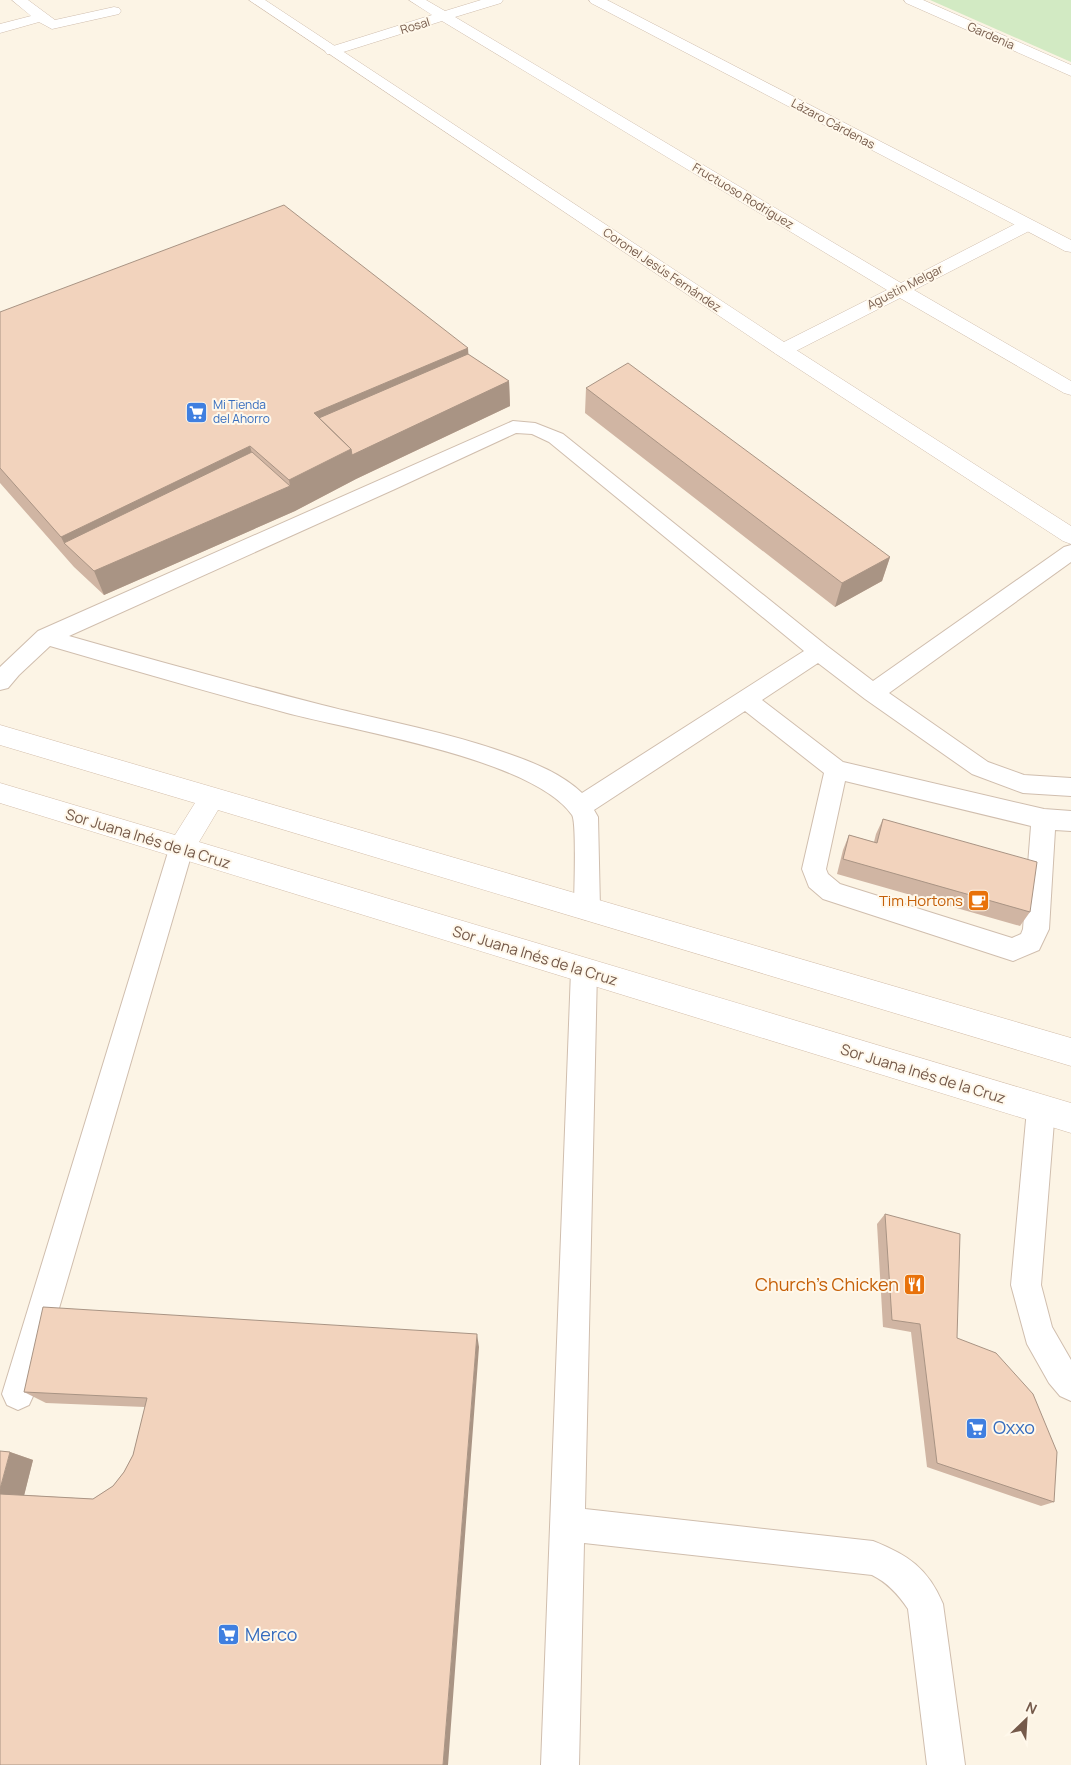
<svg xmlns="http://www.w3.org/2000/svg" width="1071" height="1765" viewBox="0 0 1071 1765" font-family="Manrope,sans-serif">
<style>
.green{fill:#d2eac3}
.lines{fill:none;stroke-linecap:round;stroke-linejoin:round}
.service-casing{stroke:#d0beae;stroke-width:2}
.minor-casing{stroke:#d0beae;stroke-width:1}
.tertiary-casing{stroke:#d0beae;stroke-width:1}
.secondary-casing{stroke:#d3beab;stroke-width:1}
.service{fill:#fff;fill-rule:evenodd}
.minor{fill:#fff;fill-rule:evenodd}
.tertiary{fill:#fff;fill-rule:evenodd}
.secondary{fill:#fff;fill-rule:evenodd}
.wall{fill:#d0b5a3}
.shaded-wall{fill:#a99484}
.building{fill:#f2d3bd;stroke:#a99484}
.labels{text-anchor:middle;stroke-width:4;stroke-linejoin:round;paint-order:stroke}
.far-street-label{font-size:12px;fill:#755a4a;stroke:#fff8eb}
.far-shop-label{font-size:12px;fill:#366cbe;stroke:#fff8eb;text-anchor:start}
.street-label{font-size:15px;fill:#755a4a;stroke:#fff8eb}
.food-label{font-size:15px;fill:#c56008;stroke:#fff8eb;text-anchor:end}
.near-food-label{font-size:18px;fill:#c56008;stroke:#fff8eb;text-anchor:end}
.near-shop-label{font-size:18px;fill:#366cbe;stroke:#fff8eb;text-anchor:start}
</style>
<rect width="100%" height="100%" fill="#fcf4e5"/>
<path class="green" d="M930,0H1071V62Z"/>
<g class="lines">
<defs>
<path id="service" d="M513,421L535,423L563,434L827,646L873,681L1064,547L1071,545V562L889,693L988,762L1024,775L1071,778V796L1023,793L972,774L865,699L818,663L762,700L843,762L1044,809L1071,811V831L1055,830L1049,929L1039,950L1013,961L823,899L809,887L802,869L824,773L745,711L594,810L598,817L600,909L596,917L587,920L578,917L574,909C574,895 577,822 572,815C533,759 355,731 287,713C208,692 129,669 50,646L19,675L8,688L0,690V667L38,631ZM516,433L532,434L549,442L804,651L582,793C562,774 535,763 509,754C448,732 384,721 322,705C237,683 153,660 69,636L395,489ZM845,781L1031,826L1023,929L1021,934L1012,938L840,884L828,874L826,869Z
M181,839L190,842L193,849L34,1394L29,1405L18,1410L7,1405L2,1394L169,849L172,842Z
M584,959L593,963L597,971L585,1509L873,1541C908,1555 928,1568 943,1604L965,1765H927L908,1609C898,1594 888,1583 872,1575L584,1543L579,1765H541L571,971L575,963Z
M1041,1096L1051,1100L1055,1109L1041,1285L1052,1327L1071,1360V1401L1060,1396L1049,1383L1027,1344L1011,1285L1027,1109L1031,1100Z"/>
<path id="minor" d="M12,0H28L55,20L114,7L119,8L121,11L119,14L52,29L39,22L0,33V24L31,16Z
M409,0H426L445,11L481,0H503L501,3L455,17L901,283L1021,221L1027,220L1033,221L1036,225L1033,229L914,290L1071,381V395L1064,393L900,298L790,354L783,356L776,354L773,350L776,346L887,290L442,21L337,54H327L325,51L327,48L432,15Z
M904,0H923L1071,65V76L906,3Z"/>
<path id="tertiary" d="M249,0H265L790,346L1071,526V544L1063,541L776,354Z
M589,0H607L1071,240V252L1065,251L591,3Z"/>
<path id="secondary" d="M0,725L1071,1038V1066L218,810L199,842L1071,1103V1133L0,803V783L175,835L195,803L0,745Z"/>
</defs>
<use href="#service" class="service-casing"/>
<use href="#minor" class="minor-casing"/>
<use href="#tertiary" class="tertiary-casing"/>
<use href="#secondary" class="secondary-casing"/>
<use href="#service" class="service"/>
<use href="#minor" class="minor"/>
<use href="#tertiary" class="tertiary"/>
<use href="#secondary" class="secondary"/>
</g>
<path class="wall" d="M0,312L468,348V354L509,381L510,406L356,479L295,511L104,595L74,567L0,483Z
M586,388L890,557L882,581L835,607L585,413Z
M883,819L1030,912L1020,926L837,874L843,850L849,835L874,842L876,834Z
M885,1214L957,1338L1054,1502L1041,1506L927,1467L911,1332L883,1327L877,1224Z
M479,1347L0,1765L10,1452L33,1460L24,1495L93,1499L113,1486L124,1472L133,1455L145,1407L46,1403L24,1392Z"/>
<path class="shaded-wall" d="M468,348L470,379L315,419L314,413Z
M509,381L510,406L356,479L295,511L104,595L94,571L290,486L289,480L351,449Z
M250,446L258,476L64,543L61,537Z
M890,557L882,581L835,607L842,583Z
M477,1334L479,1347L448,1765H443Z
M10,1452L33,1460L23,1500L0,1494V1489Z"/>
<path class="building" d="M284,205L468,348L314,413L351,449L289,480L250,446L61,537L0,468V312Z
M468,354L509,381L352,455L351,449L319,418Z
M628,363L890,557L842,583L586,388Z
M252,452L290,486L94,571L64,543Z
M883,819L1037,862L1030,912L843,859L849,835L877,843Z
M885,1214L960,1234L957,1338L996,1353L1033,1394L1057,1452L1054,1502L937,1463L920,1324L892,1320Z
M43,1307L477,1334L443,1765H0V1494L93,1499L113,1486L124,1472L133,1455L147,1398L24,1392Z
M0,1451L10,1452L0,1489Z"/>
<defs>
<symbol id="supermarket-square" viewBox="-11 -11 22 22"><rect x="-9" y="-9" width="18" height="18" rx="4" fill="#3f7fe0" stroke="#fff8eb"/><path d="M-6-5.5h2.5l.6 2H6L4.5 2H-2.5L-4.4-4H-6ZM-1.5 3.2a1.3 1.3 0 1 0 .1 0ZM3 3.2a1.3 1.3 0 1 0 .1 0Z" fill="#fff"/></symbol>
<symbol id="cafe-square" viewBox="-11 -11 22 22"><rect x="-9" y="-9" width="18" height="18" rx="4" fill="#e8710a" stroke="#fff8eb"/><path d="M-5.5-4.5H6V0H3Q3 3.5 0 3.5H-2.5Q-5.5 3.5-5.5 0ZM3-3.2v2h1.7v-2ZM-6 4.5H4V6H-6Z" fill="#fff"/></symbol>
<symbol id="restaurant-square" viewBox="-11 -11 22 22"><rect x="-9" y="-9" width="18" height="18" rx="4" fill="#e8710a" stroke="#fff8eb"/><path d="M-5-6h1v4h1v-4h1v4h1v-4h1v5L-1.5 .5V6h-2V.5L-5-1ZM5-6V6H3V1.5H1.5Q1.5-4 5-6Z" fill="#fff"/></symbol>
</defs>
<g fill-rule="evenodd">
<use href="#supermarket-square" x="184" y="400" width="25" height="25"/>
<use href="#cafe-square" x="966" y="888" width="25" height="25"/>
<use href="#restaurant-square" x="902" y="1272" width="25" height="25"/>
<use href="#supermarket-square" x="964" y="1416" width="25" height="25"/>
<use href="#supermarket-square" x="216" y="1622" width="25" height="25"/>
</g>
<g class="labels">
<g class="far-street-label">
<text transform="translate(415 26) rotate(-17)" y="4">Rosal</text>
<text transform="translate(991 36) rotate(24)" y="4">Gardenia</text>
<text transform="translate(833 124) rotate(28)" y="4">Lázaro Cárdenas</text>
<text transform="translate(743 196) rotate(31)" y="4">Fructuoso Rodríguez</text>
<text transform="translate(662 270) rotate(34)" y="4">Coronel Jesús Fernández</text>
<text transform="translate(905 287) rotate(-27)" y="4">Agustín Melgar</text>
</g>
<g class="far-shop-label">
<text x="213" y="409">Mi Tienda<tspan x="213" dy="14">del Ahorro</tspan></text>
</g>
<g class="street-label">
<text transform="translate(148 839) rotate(17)" y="5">Sor Juana Inés de la Cruz</text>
<text transform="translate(535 956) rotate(17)" y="5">Sor Juana Inés de la Cruz</text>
<text transform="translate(923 1074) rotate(17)" y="5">Sor Juana Inés de la Cruz</text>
</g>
<g class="food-label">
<text x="963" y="906">Tim Hortons</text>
</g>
<g class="near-food-label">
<text x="899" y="1291">Church's Chicken</text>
</g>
<g class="near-shop-label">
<text x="993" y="1434">Oxxo</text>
<text x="245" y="1641">Merco</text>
</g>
</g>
<g transform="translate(1026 1720) rotate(25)" stroke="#fff8eb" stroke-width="4" paint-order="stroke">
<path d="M0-4L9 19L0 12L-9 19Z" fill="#755a4a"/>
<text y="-8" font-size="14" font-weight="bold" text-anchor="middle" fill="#755a4a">N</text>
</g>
</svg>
